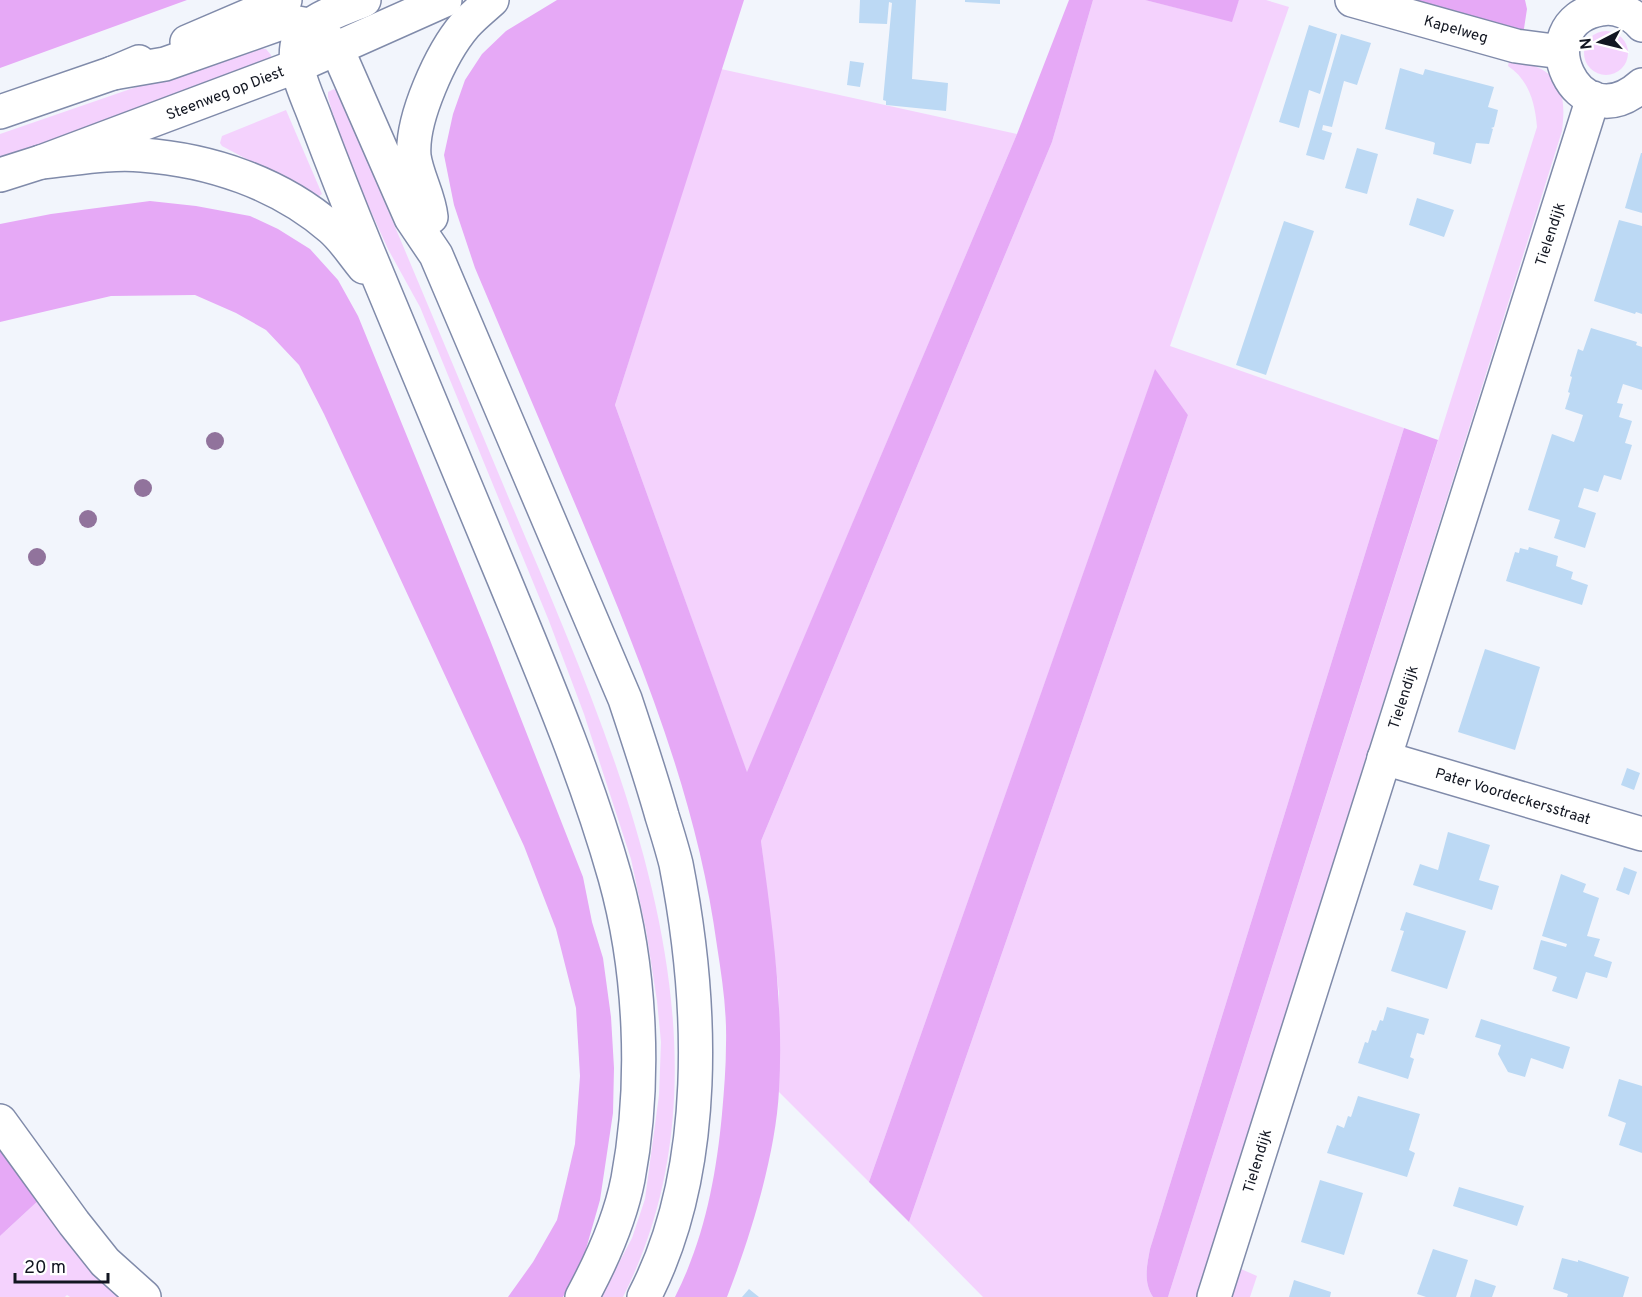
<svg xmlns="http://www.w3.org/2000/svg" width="1642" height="1297" viewBox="0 0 1642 1297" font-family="Overpass,sans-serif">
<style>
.green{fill:#f4d2fd}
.forest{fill:#e6a9f6}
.building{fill:#bcd9f4}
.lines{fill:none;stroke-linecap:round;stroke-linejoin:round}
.street-casing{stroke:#808baa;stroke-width:36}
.secondary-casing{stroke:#808baa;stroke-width:36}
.primary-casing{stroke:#808baa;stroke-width:36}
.highway-casing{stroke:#808baa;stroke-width:36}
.street{stroke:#fff;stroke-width:33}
.secondary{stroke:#fff;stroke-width:33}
.primary{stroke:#fff;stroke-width:33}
.highway{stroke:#fff;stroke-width:33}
.tree{fill:#91739c}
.labels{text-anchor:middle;stroke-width:5;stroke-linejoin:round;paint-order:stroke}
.street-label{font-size:15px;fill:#121621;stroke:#fff}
</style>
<rect width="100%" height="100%" fill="#f2f5fc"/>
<path class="green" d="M1093,0H1145L1231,21L1239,0H1266L1289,7L1170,346L1404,428L1150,1249C1147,1265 1143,1282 1153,1297H983L909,1222L1188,415L1155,370L869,1182L779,1092V994L761,841L1052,142Z
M1584 53a22 22 0 1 1 44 0a22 22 0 1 1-44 0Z
M259,48L266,49L271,55V62L267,65L0,159V134L171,75Z
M1510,57C1555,70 1568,83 1562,131L1197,1297H1168L1537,127C1535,103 1529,80 1508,66Z
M721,69L1017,134L747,773L615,405Z
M334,89L339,93C394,225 450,357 505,489C607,732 754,1037 623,1297H601L632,1238L645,1199L659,1095L661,1042L657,1001L646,930L631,859L584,714L549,621L420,307L388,249L342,148L328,97V92Z
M286,110L322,194L318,197L222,146L220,143L222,136Z
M40,1199L126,1297H70L67,1295L65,1297H0V1236Z
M1241,1269L1257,1276L1250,1297H1232Z"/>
<path class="forest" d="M0,0H187L0,68Z
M557,0H744L615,405L747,772L1017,134L1069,0H1093L1052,142L761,841C772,924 784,1007 779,1090C776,1154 750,1238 727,1297H675C704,1240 716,1178 722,1114C724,1091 726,1067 726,1044C727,1011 722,978 717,946C697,796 639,657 581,518C546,435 510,351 475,268L454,205L444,155L453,114L465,80L482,54L506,31Z
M1145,0H1239L1232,22Z
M1385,0H1525L1527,9L1523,35Z
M150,201L196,206L250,216L278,229L310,249L338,280L358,316L490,640L583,877L592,922L603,958L611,1017L614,1068L613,1113L600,1200L582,1263L563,1297H508L533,1262L557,1220L566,1183L575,1144L580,1076L576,1008L556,929L524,846L324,414L299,365L266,330L236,313L195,295L111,296L0,322V224L51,214Z
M1155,369L1188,415L909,1222L869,1182Z
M1404,428L1438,440L1168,1297H1153C1143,1282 1147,1265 1150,1249Z
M0,1142L40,1199L0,1236Z"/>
<path class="building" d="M860,0H916L912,79L948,83L946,111L886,105V101L883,100L892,3L889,2L887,24L859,23Z
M965,0H1000V4L965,2Z
M1309,25L1337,34L1320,94L1309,90L1299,128L1279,122Z
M1341,34L1371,43L1357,85L1344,81L1332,127L1323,125L1322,130L1332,133L1324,160L1306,155Z
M850,61L864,63L860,87L847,85Z
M1400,68L1423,75L1425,69L1494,87L1488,107L1498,110L1494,127L1491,128L1493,129L1489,144L1476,143L1471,164L1433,154L1435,143L1433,142L1385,129Z
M1357,148L1378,154L1367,194L1345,188Z
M1641,153H1642V213L1625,208Z
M1417,198L1454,210L1444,237L1409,225Z
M1619,220L1642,226V314L1636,312L1635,314L1594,301Z
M1284,221L1314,231L1266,375L1236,365Z
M1591,328L1637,342L1636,345L1642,347V390L1623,384L1617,403L1623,404L1619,417L1632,421L1625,443L1632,445L1621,480L1604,475L1598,492L1584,488L1578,507L1596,513L1585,548L1554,538L1560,520L1528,510L1552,434L1574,442L1579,428L1583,415L1565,409L1570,393L1568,392L1572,377L1570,376L1578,349L1583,351Z
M1529,547L1558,556L1556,566L1573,572L1571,579L1588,585L1582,605L1506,581L1515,552L1519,553L1520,548L1528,550Z
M1485,649L1540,667L1515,750L1458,732Z
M1627,768L1640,773L1634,790L1621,785Z
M1448,832L1490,845L1479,880L1499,886L1492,910L1413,885L1420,864L1438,870Z
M1624,867L1637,872L1629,895L1616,890Z
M1561,874L1586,884L1583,892L1599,898L1587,936L1600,939L1594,956L1612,962L1607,978L1586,972L1577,999L1552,991L1557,977L1533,969L1541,940L1566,947L1567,944L1542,936Z
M1406,912L1466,931L1447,989L1391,971L1404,931L1400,930Z
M1387,1007L1429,1019L1424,1035L1417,1033L1410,1057L1414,1059L1408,1079L1358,1063L1365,1042L1368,1043L1372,1030L1376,1031L1380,1020L1383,1021Z
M1481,1019L1570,1047L1563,1069L1531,1058L1525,1077L1508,1072L1498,1054L1501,1045L1475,1037Z
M1619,1079L1642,1086V1153L1619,1145L1626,1123L1608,1116Z
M1358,1096L1420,1114L1409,1150L1415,1153L1407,1177L1327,1153L1337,1125L1344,1128L1348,1116L1351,1117Z
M1320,1180L1363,1193L1344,1255L1301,1242Z
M1459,1187L1524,1206L1517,1226L1453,1206Z
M1433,1249L1468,1260L1456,1297H1426L1417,1294Z
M1562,1258L1578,1262V1260L1629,1277L1623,1297H1567L1568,1294L1553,1289Z
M1475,1279L1496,1286L1492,1297H1470Z
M1294,1280L1331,1292L1330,1297H1289Z
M749,1289L759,1297H742Z"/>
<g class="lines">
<defs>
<path id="street" d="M1352,0L1516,46L1562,52
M1384,758L1642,834
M0,1121L74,1223L105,1262L144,1297"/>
<path id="secondary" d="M1642,25C1632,13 1616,6 1601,9C1524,22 1576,144 1642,85
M1214,1297L1593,98"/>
<path id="primary" d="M187,42L285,0
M0,112L113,73L139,62
M0,175L41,162L297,66L445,0"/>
<path id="highway" d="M364,0C342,10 301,20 297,46C293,71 308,97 316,120C333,165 350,208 368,252C413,361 458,470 504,579C544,676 586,775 615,877C641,970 646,1083 628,1179C620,1220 602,1260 582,1297
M113,73L165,64L287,21L308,25L323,34L337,49L411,218L436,255L625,699C638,738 651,777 662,816C667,832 672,848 676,864C703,1002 710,1170 644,1297
M41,162C74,159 109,152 142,155C210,160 279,183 331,228C344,239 353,254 364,267
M431,217C429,196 417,177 414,156C411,119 441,53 465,25C473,16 483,8 492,0"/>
</defs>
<use href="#street" class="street-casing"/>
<use href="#secondary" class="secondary-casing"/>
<use href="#primary" class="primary-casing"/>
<use href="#highway" class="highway-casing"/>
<use href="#street" class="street"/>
<use href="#secondary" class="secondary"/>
<use href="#primary" class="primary"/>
<use href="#highway" class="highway"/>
</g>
<g class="tree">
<circle cx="215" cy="441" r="9"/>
<circle cx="143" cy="488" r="9"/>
<circle cx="88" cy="519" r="9"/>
<circle cx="37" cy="557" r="9"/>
</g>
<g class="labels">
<g class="street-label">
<text transform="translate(1456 29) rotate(16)" y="5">Kapelweg</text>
<text transform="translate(225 93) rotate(-21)" y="5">Steenweg op Diest</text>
<text transform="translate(1550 234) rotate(-72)" y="5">Tielendijk</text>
<text transform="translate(1403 697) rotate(-72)" y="5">Tielendijk</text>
<text transform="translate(1513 796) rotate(17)" y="5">Pater Voordeckersstraat</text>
<text transform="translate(1257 1161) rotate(-73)" y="5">Tielendijk</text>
</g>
</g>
<g transform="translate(1600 42) rotate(263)" stroke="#ffffff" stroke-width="4.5" paint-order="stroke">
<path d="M0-4.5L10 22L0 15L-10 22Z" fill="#121621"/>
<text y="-9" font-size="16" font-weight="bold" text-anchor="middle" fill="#121621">N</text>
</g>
<path d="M15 1273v9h93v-9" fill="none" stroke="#121621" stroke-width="3"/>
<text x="24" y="1273" font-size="18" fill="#121621" stroke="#ffffff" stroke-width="4.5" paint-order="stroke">20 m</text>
</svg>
